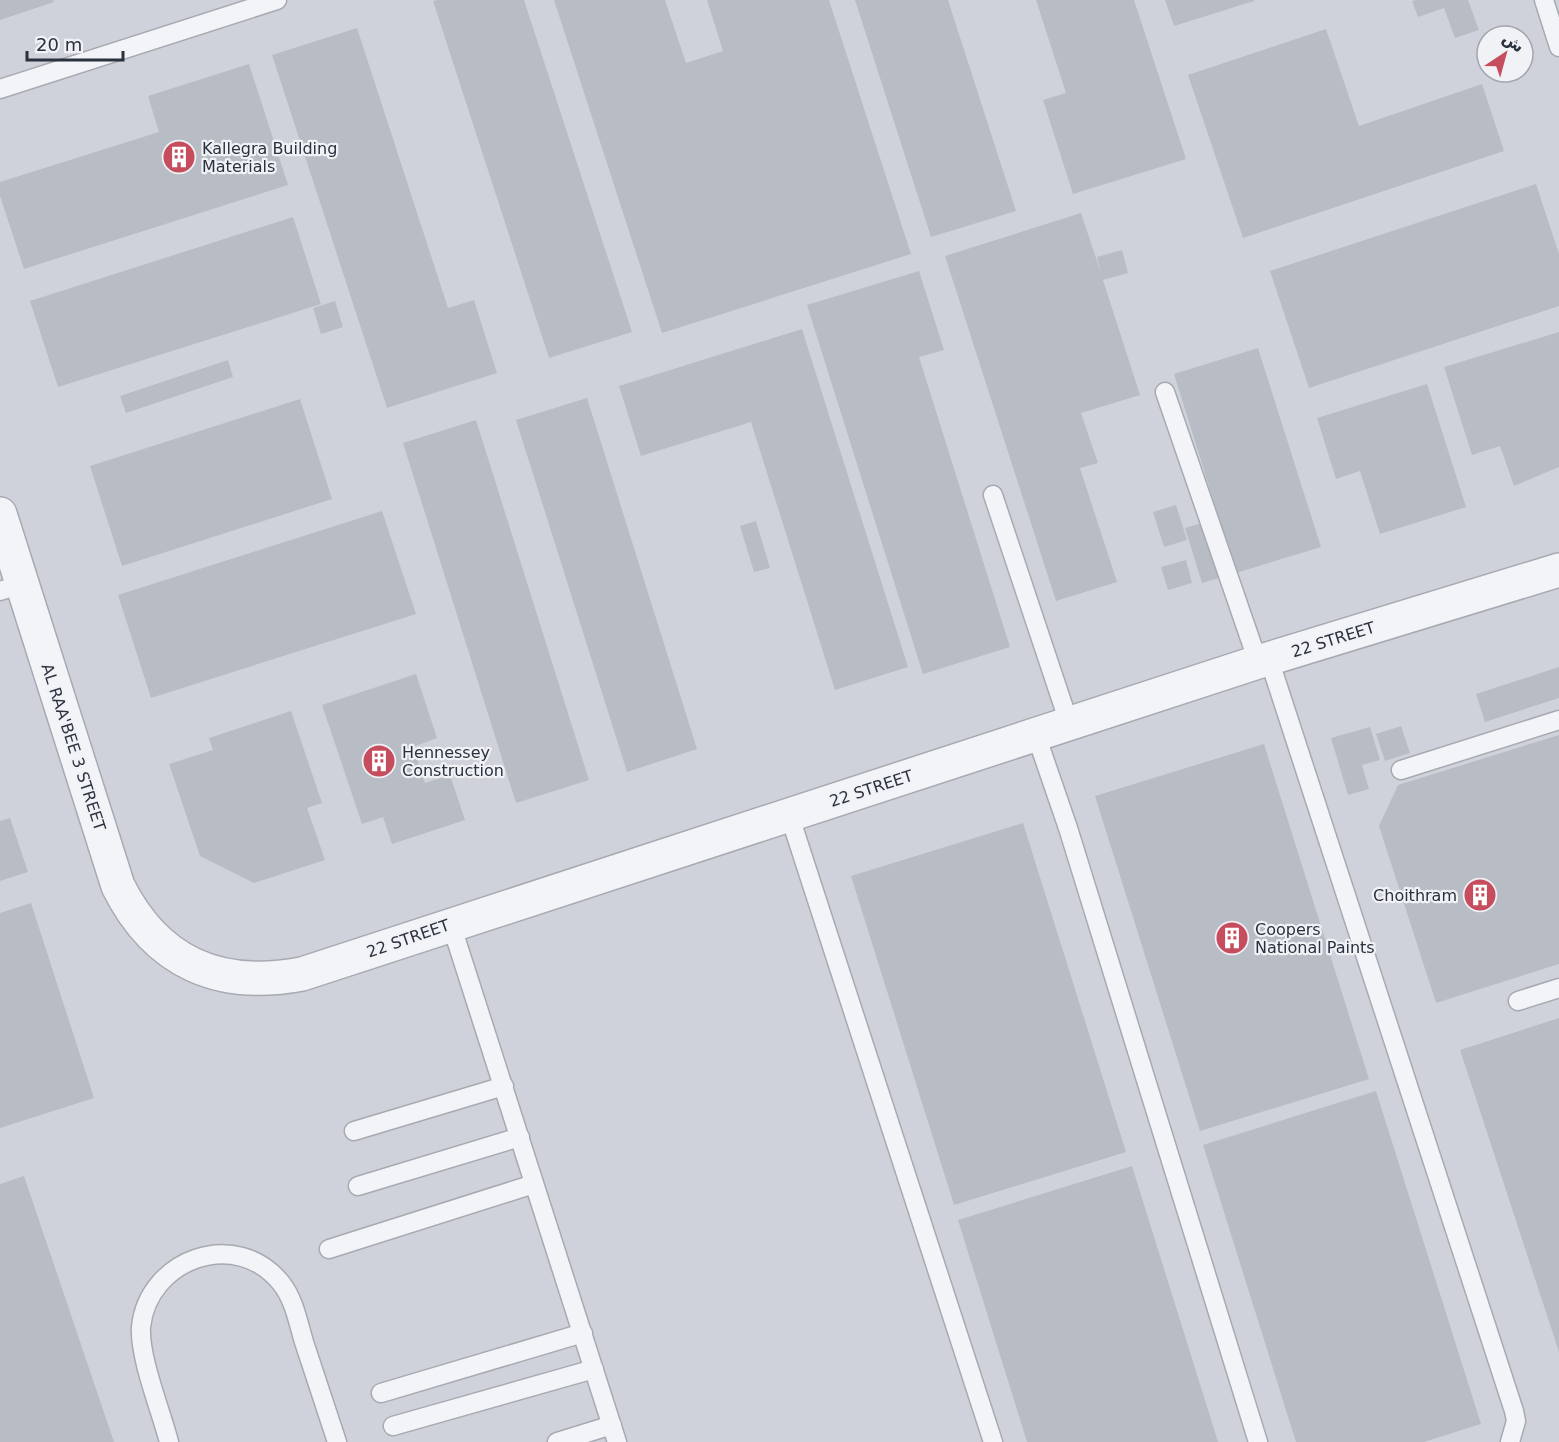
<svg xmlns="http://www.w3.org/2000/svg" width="1559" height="1442" viewBox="0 0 1559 1442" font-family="'DejaVu Sans','Noto Sans Arabic',sans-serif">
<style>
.built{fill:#cfd2da;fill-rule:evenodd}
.building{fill:#b8bdc5}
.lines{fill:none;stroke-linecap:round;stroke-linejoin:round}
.lane-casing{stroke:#a6aab2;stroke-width:21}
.street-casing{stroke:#a6aab2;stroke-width:36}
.lane{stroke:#f3f4f7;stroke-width:18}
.street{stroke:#f3f4f7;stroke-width:33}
.labels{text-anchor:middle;stroke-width:4.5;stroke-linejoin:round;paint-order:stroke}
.poi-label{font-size:16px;fill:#2a313f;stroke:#f0f2f6;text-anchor:start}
.street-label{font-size:16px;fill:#2a313f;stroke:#f0f2f6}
</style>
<rect width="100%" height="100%" fill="#e0e3e8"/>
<path class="built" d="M0,0H1559V1442H0ZM1487,36H1523V72H1487Z"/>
<path class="building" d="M0,0H53L54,2L0,20Z
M438,0H524L632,332L549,358L433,1Z
M554,0H665L686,63L723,51L707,0H829L911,254L662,333Z
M855,0H948L1016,211L931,237Z
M1036,0H1134L1186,159L1073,194L1043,100L1066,93Z
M1165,0H1254V1L1174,26Z
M1416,0H1468L1479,30L1455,38L1444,8L1418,17L1412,1Z
M357,28L448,308L474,300L497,373L387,408L272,55Z
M1326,29L1359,126L1482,84L1504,151L1243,238L1188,75Z
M249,64L288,185L24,269L0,196V182L159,132L148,96Z
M1536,184L1559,254V306L1309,388L1270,271Z
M1081,213L1101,273L1097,257L1122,250L1128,273L1103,280L1140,395L1081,413L1098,463L1080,468L1117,582L1056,601L945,256Z
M293,217L321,304L58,387L30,301Z
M919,271L944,350L919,357L1010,647L923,674L807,305Z
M335,301L343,327L321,334L313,308Z
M802,329L908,667L835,690L751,422L641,456L619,386Z
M1559,332V467L1514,486L1500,446L1472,455L1444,367Z
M1258,348L1321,547L1236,573L1174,374Z
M228,360L233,377L126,413L120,396Z
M1427,384L1466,507L1380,534L1360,471L1336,479L1317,418Z
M587,398L697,749L627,772L516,420Z
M300,399L332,499L122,566L90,466Z
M476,420L589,780L516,803L403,443Z
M1176,505L1187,540L1164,547L1153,512Z
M382,511L416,614L151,698L118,595Z
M756,521L770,568L754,572L740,526Z
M1202,523L1219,578L1202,583L1185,528Z
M1186,560L1192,583L1168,590L1161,567Z
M1559,667V698L1485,722L1476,694Z
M416,674L437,738L413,747L425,783L450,775L465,820L392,844L383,817L362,824L322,705Z
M291,711L322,803L307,808L325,860L254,883L200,856L169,764L213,750L209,738Z
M1401,726L1410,753L1385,761L1376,734Z
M1370,727L1380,760L1362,765L1369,789L1348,795L1331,738Z
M1559,735V964L1436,1003L1379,826L1398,785Z
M1264,744L1369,1079L1200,1131L1095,796Z
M10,818L28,872L0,881V821Z
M1023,823L1126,1152L954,1205L851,876Z
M31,903L94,1098L0,1128V913Z
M1559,1018V1352L1460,1050Z
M1376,1091L1481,1424L1424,1442H1296L1203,1145Z
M1132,1166L1218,1442H1027L958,1220Z
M24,1176L114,1442H0V1184Z"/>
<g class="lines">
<defs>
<path id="lane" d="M1544,0L1559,47
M0,89L277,0
M1165,392L1258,662
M993,495L1069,723
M0,591L22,584
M1269,659L1514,1411L1516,1421L1510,1442
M1036,735L1068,828L1258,1442
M1401,770L1559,720
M789,814L993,1442
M451,924L617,1442
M1518,1001L1559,988
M354,1131L504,1086
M358,1186L520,1137
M329,1249L534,1184
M381,1393L583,1333
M393,1426L594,1369
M169,1442C161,1411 139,1357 141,1327C148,1259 236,1227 281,1283C294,1299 298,1322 304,1342C315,1375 326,1409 337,1442
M557,1442L612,1425"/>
<path id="street" d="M0,514L118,886C156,962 218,990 302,974L1258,662L1559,570"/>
</defs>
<use href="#lane" class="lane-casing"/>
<use href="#street" class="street-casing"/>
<use href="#lane" class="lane"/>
<use href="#street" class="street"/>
</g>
<defs>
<symbol id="building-disc" viewBox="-11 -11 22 22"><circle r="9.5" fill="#c64d5d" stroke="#f0f2f6"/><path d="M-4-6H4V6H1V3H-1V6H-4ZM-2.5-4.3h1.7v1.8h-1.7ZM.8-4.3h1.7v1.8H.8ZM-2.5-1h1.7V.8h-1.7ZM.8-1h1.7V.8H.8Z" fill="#fff"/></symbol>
</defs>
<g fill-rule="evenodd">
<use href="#building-disc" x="160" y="138" width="38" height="38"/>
<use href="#building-disc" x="360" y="742" width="38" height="38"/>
<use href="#building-disc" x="1461" y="876" width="38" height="38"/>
<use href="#building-disc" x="1213" y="919" width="38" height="38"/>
</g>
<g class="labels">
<g class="poi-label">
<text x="202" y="154">Kallegra Building<tspan x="202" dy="18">Materials</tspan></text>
<text x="402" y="758">Hennessey<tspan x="402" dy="18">Construction</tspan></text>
<text x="1457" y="901" text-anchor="end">Choithram</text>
<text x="1255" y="935">Coopers<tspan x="1255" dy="18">National Paints</tspan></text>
</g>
<g class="street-label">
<text transform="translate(1333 639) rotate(-17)" y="6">22 STREET</text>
<text transform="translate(74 747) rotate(72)" y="6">AL RAA'BEE 3 STREET</text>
<text transform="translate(871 788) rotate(-18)" y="6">22 STREET</text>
<text transform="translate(408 938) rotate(-19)" y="6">22 STREET</text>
</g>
</g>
<g transform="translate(1505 54) rotate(36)"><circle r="28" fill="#f0f2f6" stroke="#a1a5ad" stroke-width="1.5"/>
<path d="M0-4.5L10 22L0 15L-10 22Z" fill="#c64d5d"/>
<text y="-9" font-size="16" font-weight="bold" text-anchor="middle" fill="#2a313f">ش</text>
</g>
<path d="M27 51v9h96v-9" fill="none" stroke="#2a313f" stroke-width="3"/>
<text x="36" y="51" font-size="18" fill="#2a313f" stroke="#f0f2f6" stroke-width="4.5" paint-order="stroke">20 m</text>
</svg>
